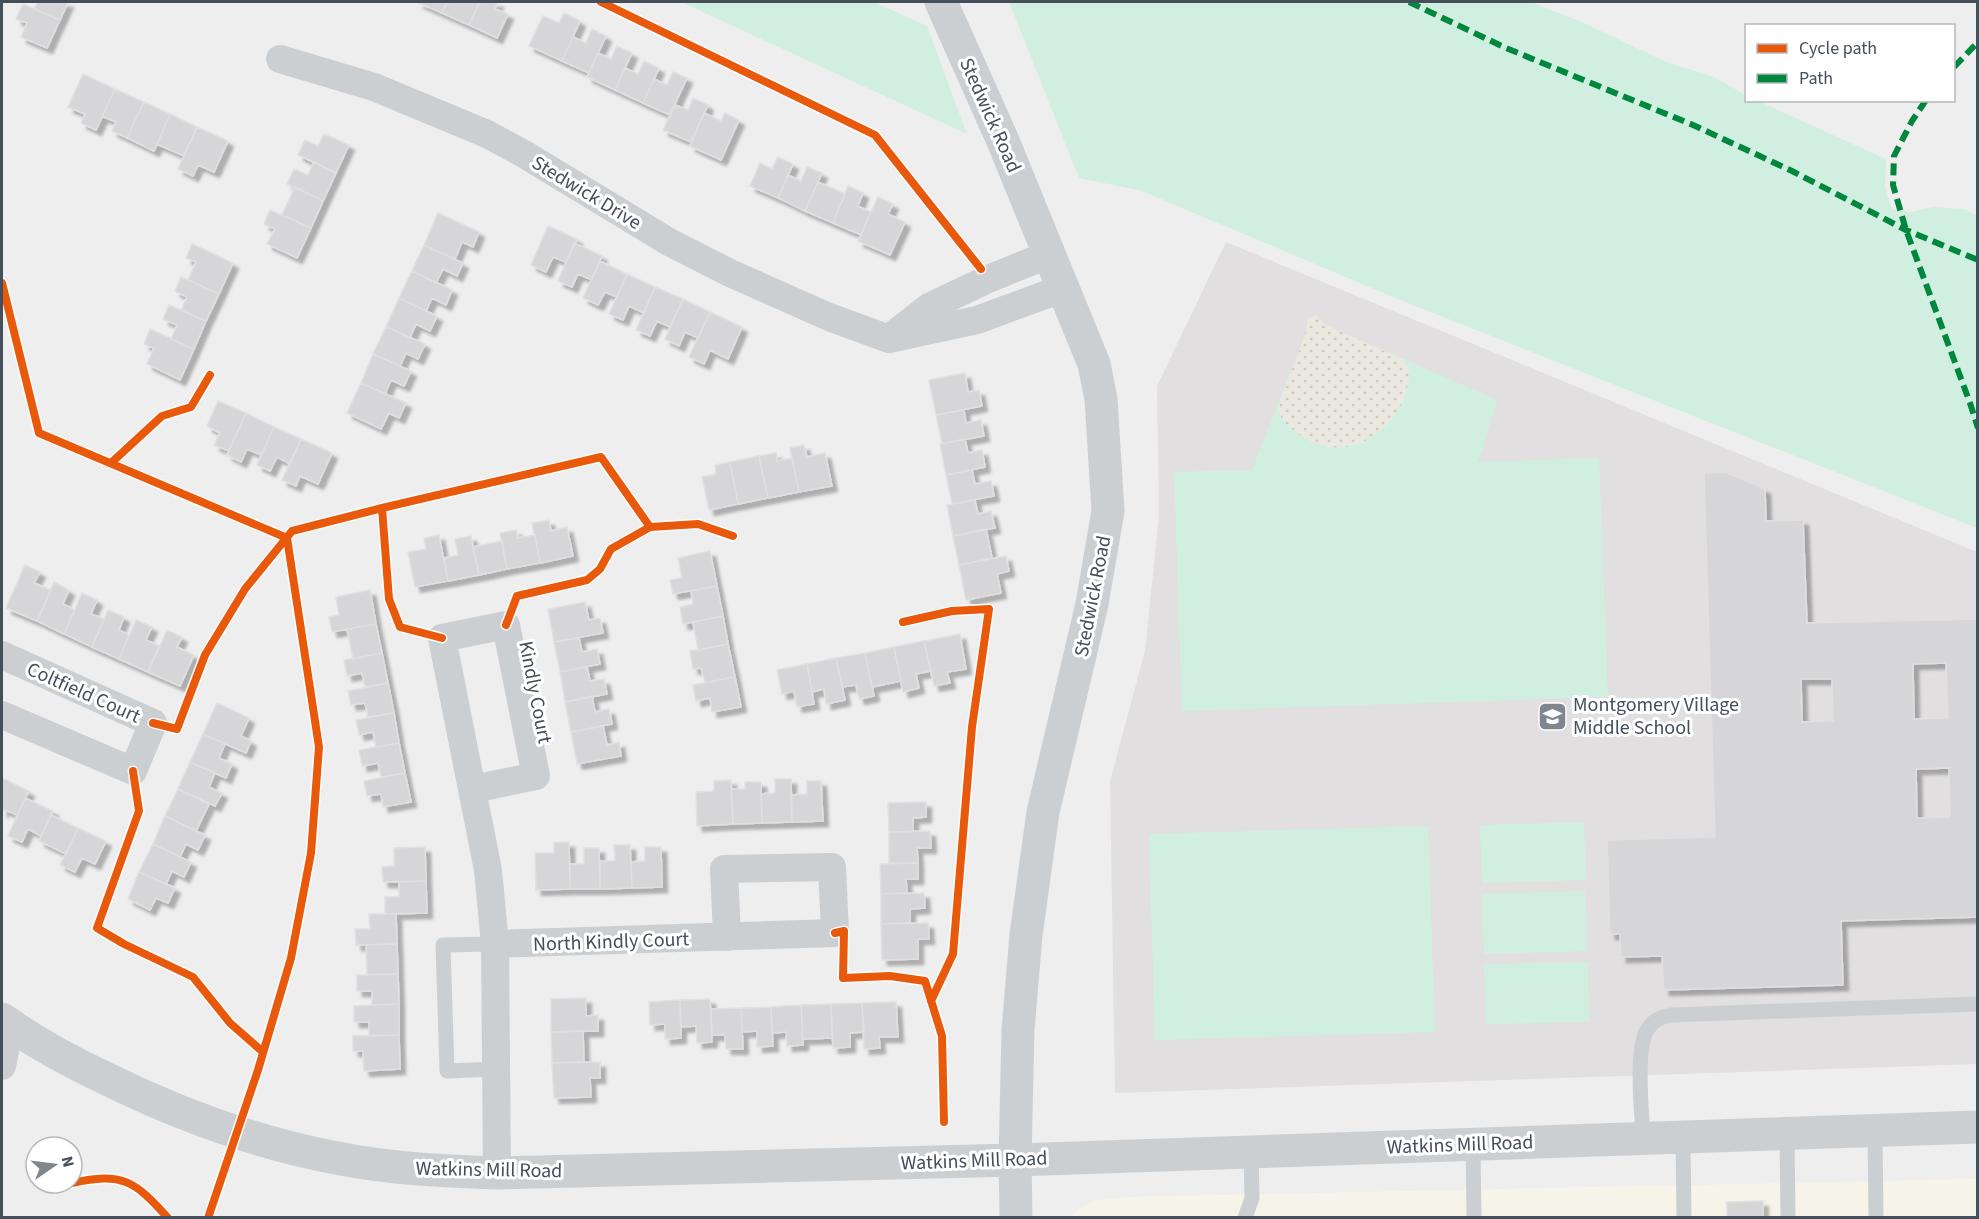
<svg xmlns="http://www.w3.org/2000/svg" width="1979" height="1219" viewBox="0 0 1979 1219" font-family="'Source Sans 3',sans-serif">
<style>
.commercial{fill:#f6f4e9}
.education{fill:#e1dfe0}
.green{fill:#d1efe0}
.sand{fill:url(#sand-dots)}
.building{fill:#d6d6d9;stroke:#e0e0e1;stroke-width:1.5;fill-rule:evenodd;filter:url(#shadow)}
.lines{fill:none;stroke-linecap:round;stroke-linejoin:round}
.service{stroke:#cccfd2;stroke-width:15}
.minor{stroke:#cccfd2;stroke-width:28}
.tertiary{stroke:#cccfd2;stroke-width:33}
.quiet{stroke:#00873e;stroke-width:6;stroke-dasharray:12 6;stroke-linecap:butt}
.cycleway-casing{stroke:#fff;stroke-width:11}
.cycleway{stroke:#e8590c;stroke-width:8}
.labels{text-anchor:middle;stroke-width:6;stroke-linejoin:round;paint-order:stroke}
.street-label{font-size:20px;fill:#454e5b;stroke:#fff}
.poi-label{font-size:20px;fill:#454e5b;stroke:#fff;text-anchor:start}
</style>
<defs>
<pattern id="sand-dots" width="8" height="8" patternUnits="userSpaceOnUse" patternTransform="scale(1.5)"><rect width="8" height="8" fill="#eae8df"/><path d="M2 2h.1M6 6h.1" fill="none" stroke="#cac9c2" stroke-width="1.8" stroke-linecap="round"/></pattern>
<filter id="shadow"><feDropShadow dx="5.5" dy="5.5" stdDeviation="1.5" flood-color="#0004"/></filter>
</defs>
<rect width="100%" height="100%" fill="#efeeee"/>
<path class="commercial" d="M1978,1179L1977,1218H1071L1078,1209L1096,1200L1128,1197Z"/>
<path class="education" d="M1226,242L1977,552V1064L1115,1093L1110,781L1145,651L1159,515L1157,386Z"/>
<path class="green" d="M681,2H874L927,26L967,134Z
M1009,2H1531L1584,23L1666,62L1714,77L1746,95V100L1758,101L1886,159L1885,187L1892,209L1911,212L1933,207L1965,209L1977,215V528L1400,300L1142,191L1079,178Z
M1316,315L1326,325L1497,400L1482,452L1477,462L1599,458L1608,697L1182,711L1174,472L1252,470L1306,332L1307,320Z
M1584,822L1586,880L1482,883L1480,825Z
M1428,826L1435,1032L1155,1040L1149,834Z
M1585,891L1587,951L1484,954L1482,894Z
M1588,962L1589,1022L1486,1024L1484,964Z"/>
<path class="sand" d="M1316,315L1326,325L1402,359C1410,366 1410,374 1408,384C1398,433 1344,467 1300,435C1289,427 1279,420 1278,407L1306,332L1307,320Z"/>
<path class="building" d="M38,2H68L60,20L34,9Z
M417,2H447L442,13Z
M447,2L479,3L469,25L442,13Z
M480,2H498L495,9L508,14L497,38L469,25Z
M23,4L60,20L47,48L21,37L27,23L16,19Z
M564,13L580,21L562,61L529,46L543,16L559,23Z
M592,29L606,36L589,73L562,61L573,37L586,43Z
M617,46L632,53L615,90L587,77L598,53L611,59Z
M644,61L659,68L643,103L615,90L625,68L638,74Z
M673,72L687,78L670,115L643,103L654,79L667,85Z
M83,74L115,89L96,130L81,123L85,114L68,107Z
M115,89L144,102L127,138L112,131L116,122L102,116Z
M693,98L708,105L691,142L663,130L675,105L688,110Z
M144,102L170,114L154,151L127,138Z
M704,113L721,121L725,113L739,120L721,160L690,146Z
M170,114L197,127L184,156L157,144Z
M197,127L228,141L214,172L198,165L193,176L178,169Z
M324,134L349,145L336,173L298,155L305,140L318,146Z
M778,157L793,164L778,198L750,186L760,163L772,169Z
M314,162L336,173L323,201L287,184L294,169L308,175Z
M807,167L822,173L805,211L778,198L788,175L801,181Z
M818,182L845,194L833,223L805,211Z
M848,186L863,193L858,206L871,212L861,235L833,223Z
M295,187L323,201L311,228L282,215Z
M878,197L893,204L888,214L905,222L890,255L858,241Z
M270,210L311,228L297,258L267,244L275,229L264,224Z
M438,213L479,232L473,247L462,242L455,259L424,245Z
M548,226L577,239L566,262L553,257L546,272L531,265Z
M574,243L602,256L592,280L578,274L572,287L558,281Z
M192,244L233,263L219,294L188,280L196,262L186,258Z
M424,245L463,263L457,276L443,269L436,283L412,271Z
M600,261L627,274L617,297L605,292L598,305L583,298Z
M412,271L452,290L446,305L432,298L426,311L399,298Z
M627,274L655,287L644,313L629,306L623,320L609,314Z
M181,277L219,294L206,321L181,310L187,297L175,291Z
M655,287L683,299L670,327L657,321L650,336L636,330Z
M399,298L437,316L430,331L416,324L410,338L386,327Z
M683,299L710,312L698,338L685,332L679,346L665,339Z
M169,305L206,321L194,349L171,339L177,325L163,319Z
M710,312L742,327L728,359L710,350L704,364L689,357Z
M386,327L425,344L418,359L406,353L400,366L373,354Z
M150,329L194,349L180,380L147,364L154,348L144,344Z
M373,354L411,371L404,386L391,380L385,394L361,383Z
M965,373L968,392L979,390L982,406L936,415L929,380Z
M361,383L406,403L399,418L389,413L381,429L347,413Z
M218,401L246,413L229,451L214,445L220,433L207,426Z
M964,410L966,423L981,420L984,436L942,444L936,415Z
M246,413L274,427L261,455L247,449L241,462L227,455Z
M274,427L301,439L290,464L277,457L270,471L257,465Z
M301,439L332,453L318,484L300,476L296,486L282,480Z
M965,439L968,453L982,450L985,467L946,475L940,444Z
M804,445L807,457L825,453L832,486L799,492L790,448Z
M776,453L777,461L792,458L799,492L768,498L759,456Z
M759,456L768,498L738,504L730,462Z
M730,462L738,504L709,510L702,477L716,474L715,465Z
M972,470L975,484L991,481L994,496L952,504L946,475Z
M1725,472L1765,489L1766,521L1803,520L1807,623L1978,619V917L1841,921L1843,985L1664,990L1662,956L1621,957L1620,934H1610L1607,840L1715,837L1704,473ZM1946,663L1948,718L1914,719L1913,664ZM1801,679H1832L1833,721L1802,722ZM1949,768L1950,817L1917,818L1916,769Z
M975,500L978,514L991,511L995,528L953,536L947,505Z
M549,520L551,531L567,527L573,556L540,563L532,523Z
M986,529L992,558L959,565L953,536Z
M516,530L518,538L535,535L540,563L507,569L500,533Z
M439,535L448,581L415,587L408,552L426,549L424,538Z
M471,536L479,575L448,581L444,558L458,555L455,539Z
M502,541L507,569L479,575L473,547Z
M710,551L717,586L673,594L670,580L682,578L678,558Z
M1006,556L1009,571L997,574L1001,593L966,600L959,565Z
M25,565L40,572L34,583L51,590L37,621L6,608Z
M54,582L69,590L63,604L75,610L64,634L37,621Z
M717,586L723,616L683,624L680,607L693,604L691,591Z
M370,590L376,624L332,632L329,617L339,615L336,597Z
M82,593L97,600L91,614L104,619L92,647L64,634Z
M585,602L589,620L600,618L603,633L554,642L548,609Z
M108,610L124,617L119,630L129,635L119,659L92,647Z
M723,616L728,644L698,650L693,622Z
M136,620L152,627L146,640L159,646L148,672L119,659Z
M376,624L382,653L353,659L347,629Z
M167,630L182,637L177,647L194,655L180,686L148,672Z
M960,634L966,669L947,672L950,683L934,686L924,641Z
M579,638L582,652L597,649L600,664L560,672L554,642Z
M924,641L931,671L916,674L919,688L903,692L894,647Z
M728,644L735,677L705,683L701,668L693,669L690,651Z
M894,647L901,681L872,687L865,653Z
M382,653L388,683L365,687L362,673L347,676L344,660Z
M865,653L874,696L859,699L856,685L842,687L836,658Z
M836,658L845,700L826,704L824,689L812,692L807,664Z
M807,664L814,704L797,707L794,691L782,694L777,670Z
M587,667L590,681L604,679L607,694L565,702L560,672Z
M735,677L741,707L712,712L710,698L696,701L693,685Z
M388,683L394,713L368,717L365,703L351,705L348,691Z
M592,696L595,712L609,709L612,724L571,732L565,702Z
M217,703L249,718L241,736L251,741L246,753L203,734Z
M394,713L399,743L376,747L373,732L359,735L356,720Z
M603,726L607,745L619,742L621,756L577,764L571,732Z
M203,734L225,744L219,758L232,764L226,778L190,762Z
M399,743L405,773L381,777L378,763L362,766L359,750Z
M190,762L215,773L209,787L222,793L215,806L178,789Z
M405,773L411,802L383,807L381,794L367,796L364,781Z
M2,778L29,791L17,815L3,809L2,813Z
M775,779H791L792,822L762,823L761,794L775,793Z
M731,780L733,824L697,826L696,792L714,791V781Z
M807,781H821L823,821L792,822L791,795L807,794Z
M745,782H761L762,823L733,824L731,789H745Z
M178,789L209,804L196,831L165,816Z
M25,798L53,811L41,836L28,829L22,842L8,836Z
M926,802V817L913,818V832H889L888,803Z
M51,815L78,828L66,854L39,841Z
M165,816L205,835L198,850L186,844L180,857L153,844Z
M78,828L106,841L95,864L82,858L75,872L60,865Z
M930,831L931,848H917L918,863H889V832Z
M569,842L570,889L536,890L535,853H554V843Z
M153,844L191,862L184,877L172,871L166,884L139,872Z
M614,845H630L632,888L600,889V861H615Z
M425,847L426,881L383,882L382,867L394,866V848Z
M645,847H661L662,887L632,888L631,862L645,861Z
M584,848H599L600,889H570V864H584Z
M918,863V879H906L907,893L881,894L880,864Z
M139,872L175,888L168,903L156,898L150,910L128,899Z
M426,881L427,913L385,914V897H399V882Z
M924,893L925,908L910,909V923L881,924V894Z
M369,914H396L397,944L356,945L355,929H370Z
M928,923L929,939H918V959L882,960L881,924Z
M397,944L398,974L367,975L366,945Z
M398,974L399,1004L372,1005V991H357V975Z
M586,998V1016L598,1015V1031L551,1032V999Z
M710,999L712,1042L697,1043L696,1026L681,1027L680,1000Z
M680,1000L681,1038L665,1039V1024L650,1025L649,1002Z
M896,1002L898,1037H879L880,1048L864,1049L862,1003Z
M862,1003L864,1032L850,1033V1047L833,1048L831,1004Z
M399,1004V1035L369,1036V1022H354V1006Z
M831,1004L832,1038L803,1039L801,1005Z
M801,1005L803,1045L787,1046L786,1032L772,1033L771,1007Z
M771,1007L773,1046L757,1047V1031L742,1032L741,1008Z
M741,1008L743,1049H726L725,1035H712L711,1009Z
M583,1031L584,1062L552,1063L551,1032Z
M399,1035L400,1069L364,1071L363,1051H353V1036Z
M600,1062V1078H590L591,1097L554,1098L552,1063Z
M1763,1201V1218H1727V1202Z"/>
<g class="lines">
<path class="service" d="M495,944L443,945L447,1071L496,1069
M1875,1131L1876,1218
M1787,1134L1788,1218
M1683,1137L1684,1218
M1643,1138C1642,1112 1635,1051 1647,1030C1653,1020 1661,1017 1671,1015L1978,1004
M1473,1144L1474,1218
M1245,1218L1252,1198L1251,1152"/>
<path class="minor" d="M280,59L374,87L487,134L524,154L669,242L730,273L829,317L889,339L977,320L1064,288
M893,335L929,307L988,279L1050,254
M2,655L153,723L133,771L2,715
M473,789L536,776L506,625L442,638L488,870L495,944L497,1173
M495,944L835,933L832,867L724,869L727,937
M2,1066L10,1025"/>
<path class="tertiary" d="M941,2L1003,141L1094,364L1101,399L1108,511L1092,604L1043,812L1026,935L1018,1030L1015,1160L1016,1218
M2,1019C34,1042 69,1061 105,1078C202,1126 310,1161 419,1169C445,1171 471,1172 497,1173L1015,1160L1978,1127"/>
<path class="quiet" d="M1409,2L1506,48L1693,125L1792,171L1906,230L1978,260
M1954,67L1978,42
M1926,100L1912,121L1894,156L1893,185L1906,230L1970,403L1978,428"/>
<defs>
<path id="cycleway" d="M601,2L875,135L981,269
M2,283L39,433L287,538L319,747L311,853L291,958L258,1070L208,1218
M111,463L162,416L191,407L210,375
M903,622L952,611L989,609L972,727L953,954L931,1001
M506,625L517,596L587,580L600,569L611,549L650,527L698,524L733,536
M442,638L400,627L389,599L382,508L601,457L650,527
M153,723L177,729L205,655L245,589L292,531L382,508
M133,771L139,811L97,928L124,944L193,977L230,1023L263,1052
M835,933L844,931L843,978L890,976L925,981L942,1036L944,1122
M72,1183C122,1172 134,1180 168,1218"/>
</defs>
<use href="#cycleway" class="cycleway-casing"/>
<use href="#cycleway" class="cycleway"/>
</g>
<defs>
<symbol id="school-square" viewBox="-11 -11 22 22"><rect x="-9" y="-9" width="18" height="18" rx="4" fill="#80868e" stroke="#fff"/><path d="M0-5L7-2L0 1L-7-2ZM-4 1L0 2.5L4 1V4Q0 6-4 4Z" fill="#fff"/></symbol>
</defs>
<g fill-rule="evenodd">
<use href="#school-square" x="1536" y="700" width="33" height="33"/>
</g>
<g class="labels">
<g class="street-label">
<text transform="translate(991 115) rotate(66)" y="7">Stedwick Road</text>
<text transform="translate(587 192) rotate(31)" y="7">Stedwick Drive</text>
<text transform="translate(1092 596) rotate(-79)" y="7">Stedwick Road</text>
<text transform="translate(84 692) rotate(24)" y="7">Coltfield Court</text>
<text transform="translate(536 692) rotate(79)" y="7">Kindly Court</text>
<text transform="translate(611 941) rotate(-2)" y="7">North Kindly Court</text>
<text transform="translate(1460 1144) rotate(-2)" y="7">Watkins Mill Road</text>
<text transform="translate(974 1160) rotate(-2)" y="7">Watkins Mill Road</text>
<text transform="translate(489 1169) rotate(1)" y="7">Watkins Mill Road</text>
</g>
<g class="poi-label">
<text x="1573" y="711">Montgomery Village<tspan x="1573" dy="23">Middle School</tspan></text>
</g>
</g>
<rect width="1979" height="1219" fill="none" stroke="#454e5b" stroke-width="6"/>
<rect x="1745" y="24" width="210" height="78" fill="#ffffff" stroke="#b5b8bd" stroke-width="1.5"/>
<rect x="1757" y="44" width="30" height="9" fill="#e8590c" stroke="#b5b8bd" stroke-width="1.5"/>
<text x="1799" y="54" font-size="18" fill="#454e5b">Cycle path</text>
<rect x="1757" y="74" width="30" height="9" fill="#00873e" stroke="#b5b8bd" stroke-width="1.5"/>
<text x="1799" y="84" font-size="18" fill="#454e5b">Path</text>
<g transform="translate(54 1165) rotate(76)"><circle r="28" fill="#ffffff" stroke="#b5b8bd" stroke-width="1.5"/>
<path d="M0-4.5L10 22L0 15L-10 22Z" fill="#80868e"/>
<text y="-9" font-size="16" font-weight="bold" text-anchor="middle" fill="#454e5b">N</text>
</g>
</svg>
